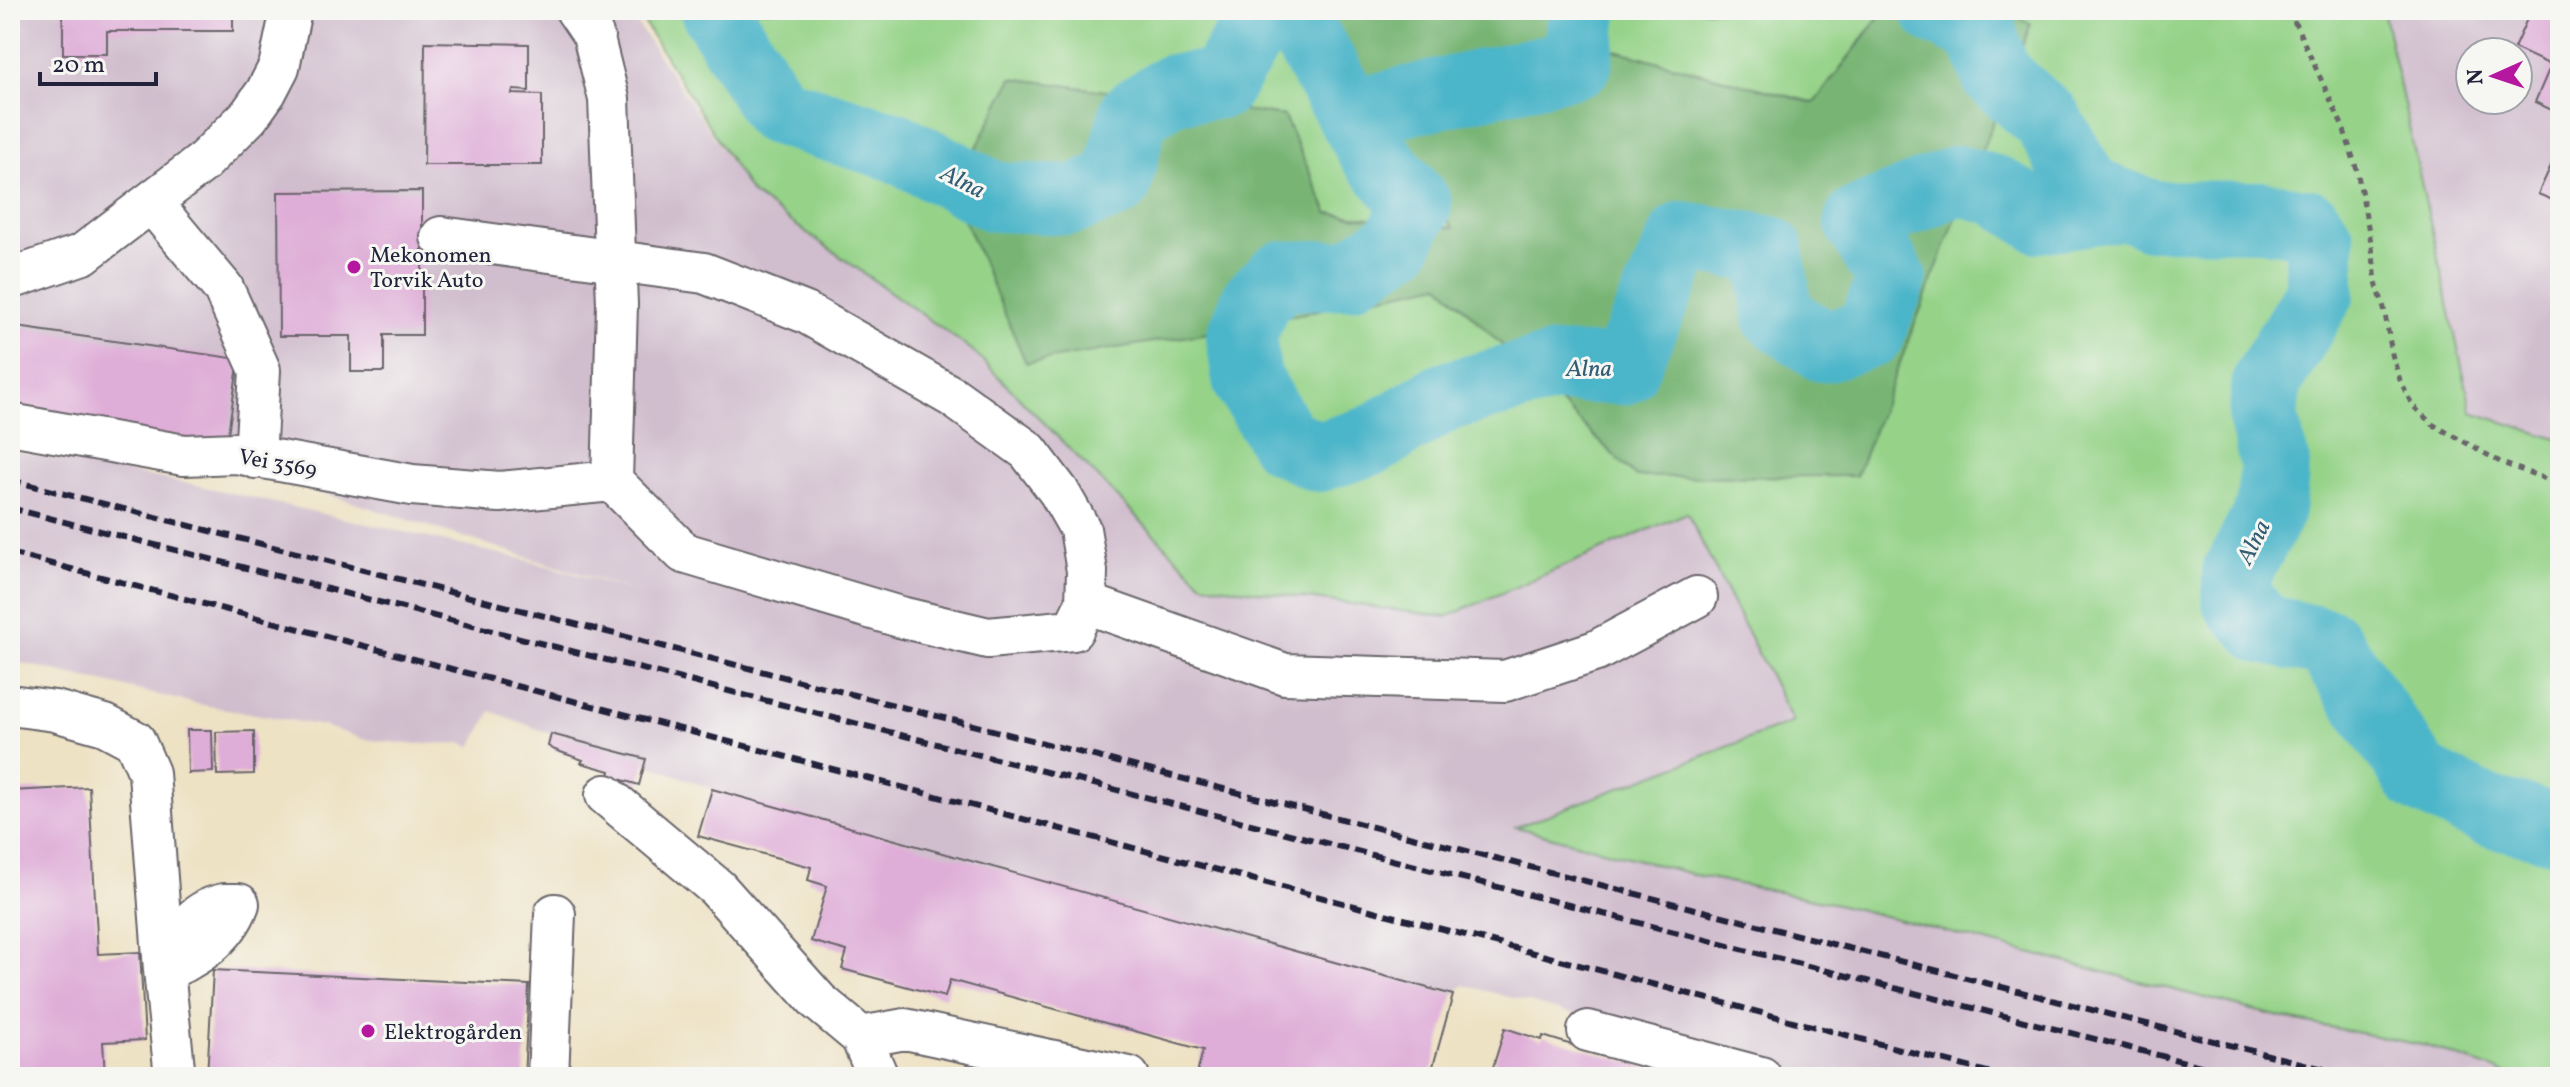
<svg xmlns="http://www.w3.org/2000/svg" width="2570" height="1087" viewBox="0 0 2570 1087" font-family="Vollkorn,serif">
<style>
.industrial{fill:#d0bdcd;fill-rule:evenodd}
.green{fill:#96d389;stroke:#5c7a62;stroke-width:2}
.forest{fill:#78b575;stroke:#4d6c58;stroke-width:2}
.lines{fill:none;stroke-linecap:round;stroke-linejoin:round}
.river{stroke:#4bb5c9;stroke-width:70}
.building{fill:#dfaed8}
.minor-casing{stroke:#69656b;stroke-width:44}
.path{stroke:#69656b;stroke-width:5;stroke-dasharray:6 6;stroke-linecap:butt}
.minor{stroke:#fff;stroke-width:40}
.rail{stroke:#22223b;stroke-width:6;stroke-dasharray:12 6;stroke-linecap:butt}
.poi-dot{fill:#b5179e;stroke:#f6f6f2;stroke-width:3}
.labels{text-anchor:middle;stroke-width:6;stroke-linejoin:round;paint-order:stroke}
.poi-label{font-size:22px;fill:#22223b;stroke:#f6f6f2;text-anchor:start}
.street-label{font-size:22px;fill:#22223b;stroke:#f6f6f2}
.water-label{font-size:24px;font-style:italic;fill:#325d74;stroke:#f6f6f2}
</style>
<rect width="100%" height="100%" fill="#f6f6f2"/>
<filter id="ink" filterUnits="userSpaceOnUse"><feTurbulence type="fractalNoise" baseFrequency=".0125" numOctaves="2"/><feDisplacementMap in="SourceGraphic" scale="16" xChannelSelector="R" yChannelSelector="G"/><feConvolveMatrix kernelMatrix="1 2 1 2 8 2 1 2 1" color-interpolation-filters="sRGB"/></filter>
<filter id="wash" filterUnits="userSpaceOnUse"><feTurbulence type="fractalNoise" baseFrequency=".006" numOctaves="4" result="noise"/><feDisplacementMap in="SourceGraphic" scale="32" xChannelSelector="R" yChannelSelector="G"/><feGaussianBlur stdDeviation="1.8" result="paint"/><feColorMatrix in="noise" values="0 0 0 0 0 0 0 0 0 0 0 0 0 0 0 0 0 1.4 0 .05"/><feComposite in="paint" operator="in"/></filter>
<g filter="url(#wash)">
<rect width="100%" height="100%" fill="#eee2c4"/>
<path class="industrial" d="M10,10H628L751,193L972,350L1203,584L1446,617L1687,513L1793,722L1518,828L1699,876L1837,904L2292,1020L2427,1046L2517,1077H1811L1464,985L1453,995L712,789L645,763L646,759L551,734L491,711L472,747L463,743L410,744L363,739L324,726L197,704L21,663L10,658V450L196,485L522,559L642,593L10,395Z
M2383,10H2560V440L2472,413ZM2470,52H2518V100H2470Z"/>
<path class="green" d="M636,10H1306L1454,228L1328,213L1283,116L1012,78L1440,284L1636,477L2030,23L2006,10H2383L2472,412L2560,440V1077H2517L2427,1046L2292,1020L1837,904L1699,876L1516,827L1793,722L1687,513L1446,617L1203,584L972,350L751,193Z
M1570,10H1884L1814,103L1573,39Z"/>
<path class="forest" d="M1306,10H1570L1573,39L1814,103L1885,10H2006L2031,24L1856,476L1636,477L1440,284L1220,331L1026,363L953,194L1012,78L1284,116L1328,213L1453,228Z"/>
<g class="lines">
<path class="river" d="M715,10L776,110L896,147L995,197L1072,200L1117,183L1134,113L1172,89L1220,84L1266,10
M1290,10L1351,114L1578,62L1583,10
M1936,10L1982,32L1996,75L2047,120L2088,191L2151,215L2263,216L2309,224L2320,240V292L2267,381L2263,417L2275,464L2270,510L2237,573V601L2264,629L2327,643L2419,778L2487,811L2560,829
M1351,114L1374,153L1417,205L1398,243L1349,274L1281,276L1256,300L1241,338L1247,379L1284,441L1319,457L1373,440L1444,397L1555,368L1623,370L1684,236L1769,250L1778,316L1824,347L1870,333L1892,279L1859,221L1958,180L1998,191L2040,218L2125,205"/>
</g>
<g id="blocks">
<path class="building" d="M63,10H233V31H107V54H63Z
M2531,10H2560V114L2535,102L2551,65L2514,48Z
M425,42L529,44V91L513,90L512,94L542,95V165H424Z
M2560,146V203L2538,194Z
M422,191V335H384V372H351V336H279L278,192Z
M10,326L239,359L226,447L10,415Z
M187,730H212L213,772L188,773Z
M254,731V774L217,775L216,732Z
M551,734L646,759L639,785L609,776L610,771L581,763L583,760L555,750L548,746Z
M89,787L98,954L140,952L145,1040L103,1042L105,1077H10V791Z
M712,789L1453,995L1430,1077H1196L1203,1050L950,980L945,997L842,969L847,951L811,941L827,886L808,880L811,867L698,836Z
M213,970L529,985L524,1077H207Z
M1505,1028L1542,1040L1543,1036L1676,1077H1490Z"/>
</g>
</g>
<g filter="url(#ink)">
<use href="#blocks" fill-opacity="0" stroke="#69656b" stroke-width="2"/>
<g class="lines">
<defs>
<path id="minor" d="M576,10L593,35L609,99L617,304L612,481
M151,202L223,288L260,370L255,458
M10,279L83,254L202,163L249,116L266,92L279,67L291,10
M10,424L184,455L236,453L412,485L500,492L612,481L684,553L900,617L988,638L1073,630L1086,603L1087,571L1080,529L1059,492L1028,451L953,397L806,313L704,273L441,237
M1086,603L1285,674L1505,681L1596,651L1697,597
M10,705L55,711L105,725L135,741L149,773L164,970L175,1077
M606,795L717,888L818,1001L861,1037L878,1077
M224,904H239C227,937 196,959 164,970C177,940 188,911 224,904Z
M1588,1031L1761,1077
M861,1037L905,1029L1129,1077
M548,1077L555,914"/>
</defs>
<use href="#minor" class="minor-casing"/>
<path class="path" d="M2289,10L2343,127L2357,170L2372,247L2376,282L2384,308L2392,354L2400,380L2412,405L2432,424L2502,463L2560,484"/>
<use href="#minor" class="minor"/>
<path class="rail" d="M10,480L2355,1077
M10,508L2244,1077
M10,553L2006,1077"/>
</g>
</g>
<g class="poi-dot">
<circle cx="354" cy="267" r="8"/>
<circle cx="368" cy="1031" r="8"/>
</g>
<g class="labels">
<g class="poi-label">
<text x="370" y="262">Mekonomen<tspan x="370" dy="25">Torvik Auto</tspan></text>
<text x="384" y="1039">Elektrogården</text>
</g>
<g class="street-label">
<text transform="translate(278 462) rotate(10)" y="8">Vei 3569</text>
</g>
<g class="water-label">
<text transform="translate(963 181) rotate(27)" y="8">Alna</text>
<text x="1589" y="376">Alna</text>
<text transform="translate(2253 542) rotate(-63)" y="8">Alna</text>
</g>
</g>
<rect width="2570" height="1087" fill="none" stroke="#f6f6f2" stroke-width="40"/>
<g transform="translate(2494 76) rotate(267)"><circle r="38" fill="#f6f6f2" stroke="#a1a1a9" stroke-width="2"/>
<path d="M0-6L14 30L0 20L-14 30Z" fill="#b5179e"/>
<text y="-12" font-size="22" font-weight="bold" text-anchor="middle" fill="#22223b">N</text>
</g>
<path d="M40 72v12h116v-12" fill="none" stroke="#22223b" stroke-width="4"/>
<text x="52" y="72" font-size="24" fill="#22223b" stroke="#f6f6f2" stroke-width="6" paint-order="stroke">20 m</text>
</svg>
